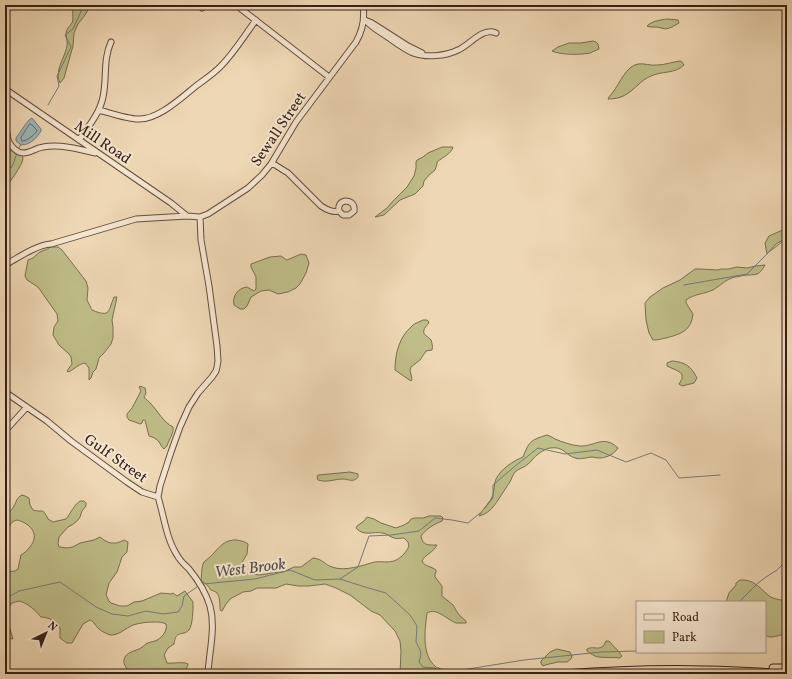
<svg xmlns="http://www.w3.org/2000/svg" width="792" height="679" viewBox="0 0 792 679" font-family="Vollkorn,serif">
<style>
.green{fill:#bfbd89;stroke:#7a6e50}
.water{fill:#9eb7b8;stroke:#747b78}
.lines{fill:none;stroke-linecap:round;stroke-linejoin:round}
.shore{stroke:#6a6c68;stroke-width:1}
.stream{stroke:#747b78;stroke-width:1}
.minor-casing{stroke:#644e3e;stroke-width:7}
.highway-casing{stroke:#362017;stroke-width:9}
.minor{stroke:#f4e5ce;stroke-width:5}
.highway{stroke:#eed7b4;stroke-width:7}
.labels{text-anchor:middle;stroke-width:4;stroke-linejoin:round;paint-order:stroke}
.street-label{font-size:15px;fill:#362017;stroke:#f4e5ce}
.water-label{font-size:16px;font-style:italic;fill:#554d47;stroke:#f4e5ce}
</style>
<rect width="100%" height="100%" fill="#eed7b4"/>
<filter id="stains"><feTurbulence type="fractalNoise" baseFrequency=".005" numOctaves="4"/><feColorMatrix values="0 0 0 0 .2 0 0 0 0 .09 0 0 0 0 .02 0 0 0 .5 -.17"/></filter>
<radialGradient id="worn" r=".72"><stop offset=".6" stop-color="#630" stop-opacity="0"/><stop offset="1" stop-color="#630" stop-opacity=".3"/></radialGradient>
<path class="green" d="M77,5H91L85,15L78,24L74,33L73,46L64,78L60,83C54,70 65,58 67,46C68,42 66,38 66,34C66,29 70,26 72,23C74,19 72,14 73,10C74,8 76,7 77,5Z
M667,19L678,20L679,23L672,27L666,29L657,27H650L647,26C652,21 660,20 667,19Z
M593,41L596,42L598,44L599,49C596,50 593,52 590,53C581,55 560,55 552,51L558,47L569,43H581Z
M680,61L682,62L684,65C675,74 661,71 651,76C646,78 642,81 638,85C628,94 622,99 608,99C609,96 611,95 613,92C620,83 626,66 638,64C644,63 651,66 657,65C665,65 672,62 680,61Z
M442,147H453C451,154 443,157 437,162V164L435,170L429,175L424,181L423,186L415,194L400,200L384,215L375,217L387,208L393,201L407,187L414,176L416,168V162L417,160L423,157L428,153Z
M15,148L19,149C21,153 23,156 23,159C22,165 10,183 5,187V155Z
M787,228V236L783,240L776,244L767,254L765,243L769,236Z
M50,247H58L62,250L86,281L88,288L87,300L92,310C111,318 108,311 114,297H117L112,320L113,327V338L111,344L104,353L99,358L96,369L93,372L91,378L89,380V368L85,363C78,364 74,370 68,372L67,371L72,364L71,357L69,354L59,345L53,335L54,327L58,321L57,314L38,287L27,280L25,276L28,260C35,258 35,255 40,252C44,250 47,250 50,247Z
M301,254L306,255L309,263L306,273L300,284L296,288L288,292L278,294L269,290L261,291L251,297L247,306L244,309H240L234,305C232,296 238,288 247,287L254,291L256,289V277L251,267V264L270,257L281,256L287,260Z
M765,265C763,269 760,273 757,274C753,275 750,275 747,275C743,275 739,277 735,277C726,279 720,286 713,290C704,294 694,294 686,300V303L693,314C691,331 681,334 666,338C661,339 658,340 653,340L649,333L646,320L645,303L650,297L663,288L680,280L695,269H700L718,270L721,269H728L737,267L747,268L756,266Z
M423,320H427L429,322C428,325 424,328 424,330C422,335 429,337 431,340C432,343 433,347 432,350L426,351L420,360L411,367L410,370L412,379L411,381L395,370C395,354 399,337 412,326C415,323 419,322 423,320Z
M672,361C685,362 691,366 697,378L694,383L682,386L679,384L682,379V374L678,371L667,366V363Z
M140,386L145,388L146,393L144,397C146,400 149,401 151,404C158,411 163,422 173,427C174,433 169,439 167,446L164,449C161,446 161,445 159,442C157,439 153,437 149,436L145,420H143L142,423L140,424L135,422L129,420L127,417V414L132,408L141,391L139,387Z
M547,435C550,436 552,437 555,439C562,442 571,445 579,446C595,447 603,434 618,448C613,456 602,460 593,457C588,457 580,460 575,458C565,455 564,446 550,448C544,449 536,455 532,460C530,462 531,462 528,464C524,468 519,468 515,472C513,475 512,477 511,480C509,484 506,487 504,491C497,501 492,513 479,516C483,508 490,503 493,495C494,490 494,484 496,479C501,469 513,461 523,457C529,442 530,440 547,435Z
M350,472L358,474C358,476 359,477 356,479C352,482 347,479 343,479C334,479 328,483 318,480L317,477L318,475Z
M22,495L25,496L29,498L30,505L33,510C44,513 42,507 48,519L53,522L66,519C71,513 73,506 80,501H84L86,503V506L82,511L80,517L78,520L72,525L68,527L59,537L58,543L59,547L67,548L73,547L80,543L94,540L100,537C108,544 115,545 124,540L128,542L127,552L122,557L117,572L109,583L106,595L109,601L111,603L120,606H127L134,602L142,601L161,593L171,594L173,593L177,596L185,591L193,602C193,608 193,625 189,630C182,637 176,629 174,644L168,648L164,655L167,663C174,664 182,661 188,664C188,668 183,671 180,674H131C128,670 123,665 124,660C125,652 136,651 141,648C143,647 144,645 146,644C149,642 152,642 155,641C161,639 168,631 166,624C162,622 159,622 154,622C147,622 139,623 133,625C126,628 118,636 110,635C107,634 101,631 99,629C95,626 95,622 90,620L83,624L72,643H67L60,638C60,635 60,631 60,628C58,621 47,617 41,617C35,610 28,603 19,601L12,603L5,612L13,639L5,638V572L15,571L18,569L21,555C24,553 27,551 29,548C38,538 35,528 23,522C20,521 17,519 14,521C8,524 9,533 5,538V516C9,513 12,510 14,506C17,501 16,498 22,495Z
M429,516H441L443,518L442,521C434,524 426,529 421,536C423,546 428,545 437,545C433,553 425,554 422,561C425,567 431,566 436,570V572L435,574V577L442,586V596L453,605L457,612L461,617L466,621V623C463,623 459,623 456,623C447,620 437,607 427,613C425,630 421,655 436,667C440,669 444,669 447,673L446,674H400L401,651L400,641L395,631L380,615L371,611L350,595L336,588L325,584L309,586H298L286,584L276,588H257L251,591L243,592L230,599L226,604L222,611H221L220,609C220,605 220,597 217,593C216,592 212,590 211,590C208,586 206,583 201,581C202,575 201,567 204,562C206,560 209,558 211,556C219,548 224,539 237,540C241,541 244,541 248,544L247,554L244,559L241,565L242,569L248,573L259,575L279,572H283L294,567H301L313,558C323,559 325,565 332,567C345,572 363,565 375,562C381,561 388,563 394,561C401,558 406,553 409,546L408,542L404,538C401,538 397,539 394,538C390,537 386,533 382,533C373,531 364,537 356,528L357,526L364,521L367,517L374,519L381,523L396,528L404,525L409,522L411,519L414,518H423Z
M740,580C753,579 759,587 768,595C772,599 781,600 787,601V634C780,634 771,640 765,635V602H726L729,593L736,585V583Z
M606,641H609C613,646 618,650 622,656L620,658C613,657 605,658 599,657C595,657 590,653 587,651V649C595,645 601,653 606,641Z
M557,649L570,652L572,656L571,659L567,662H558L545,665L544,666L542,665L541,663V661L550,652Z"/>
<path class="water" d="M32,118L41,129V131C37,138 30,145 21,145L16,141V138C20,133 27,120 32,118Z"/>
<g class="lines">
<path class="shore" d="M30,124L32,125L36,129L37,131C34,135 27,141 22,141L21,138Z"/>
<path class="stream" d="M48,105L59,86L57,76L71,47L65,35L73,29L84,5
M18,150L21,144
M5,170L12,167L17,153
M684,285L747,274L769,252L787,238
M485,508L493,498V485L514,467L538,448L565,454L597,450L626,462L651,453L666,460L679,478L720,475
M340,579L365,587L386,593L410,615L417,626L416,642L420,650L421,654L419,662L423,667L435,668L440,674
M203,584L255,579L290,570L315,580L340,579L358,567L369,536L391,535L419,531L435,518L452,520L468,523L480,513
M5,599L19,591L60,582L96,607L112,614L128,616L146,611L163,614L178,612L182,606L184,596L197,587
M739,602L758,583L766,577L777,570L787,560
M443,674L462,670L524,660L601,652L637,651"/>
<defs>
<path id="minor" d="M236,5L329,77
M202,8L206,5
M364,19C371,27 380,32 389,38C396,43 404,49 413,53C426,58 446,56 458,50C470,45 482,27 496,33
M365,20L372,23L408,46L422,53
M5,89L171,203L187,216
M99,110C110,113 127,119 138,119C158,120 181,98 196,86C204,80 213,74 220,67C234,53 244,36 256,20
M5,114C7,123 5,133 9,142C11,146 17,153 23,153C30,153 36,148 43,147C60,144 79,149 95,153
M79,140C88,127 100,113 103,97C107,79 103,59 111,42
M272,163L288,173L321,206C327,210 333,213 339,211C338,206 340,202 345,201C352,201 355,205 354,211L349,215H343L339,211
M5,265C18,258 36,245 51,244L136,219L187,216L200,217L208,214L248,188L262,175L271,164L296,122L356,42C363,30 365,19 363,5
M5,392L47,421L71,441L127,482L142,492L158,497C164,516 166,538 177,555C180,561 185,565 189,569C198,580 206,593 210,606C216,628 209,652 208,674
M5,431L27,407
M158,497L160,486L171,452L180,427L189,407L198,393L212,377L216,371L217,367L218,361L217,346L209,286L201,240L200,217"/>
<path id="highway" d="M773,668H787
M565,674C639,668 713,668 787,674"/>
</defs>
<use href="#minor" class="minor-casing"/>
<use href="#highway" class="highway-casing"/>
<use href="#minor" class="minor"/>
<use href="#highway" class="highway"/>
</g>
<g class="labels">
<g class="street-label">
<text transform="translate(278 129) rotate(-56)" y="5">Sewall Street</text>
<text transform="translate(103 142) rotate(34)" y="5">Mill Road</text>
<text transform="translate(116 458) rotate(35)" y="5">Gulf Street</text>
</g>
<g class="water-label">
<text transform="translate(250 567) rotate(-7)" y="6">West Brook</text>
</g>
</g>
<rect width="792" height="679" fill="none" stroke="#eed7b4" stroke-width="20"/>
<rect x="6" y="6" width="780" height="667" fill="none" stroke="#362017" stroke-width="2"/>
<rect x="10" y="10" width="772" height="659" fill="none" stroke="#362017"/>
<rect x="636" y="601" width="130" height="52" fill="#f4e5ce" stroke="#a89685"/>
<rect x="644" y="614" width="20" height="6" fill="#f4e5ce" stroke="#a89685"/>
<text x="672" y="621" font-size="12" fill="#362017">Road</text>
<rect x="644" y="631" width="20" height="12" fill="#bfbd89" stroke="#a89685"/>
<text x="672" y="641" font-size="12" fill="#362017">Park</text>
<g transform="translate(46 633) rotate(43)" stroke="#f4e5ce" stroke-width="3" paint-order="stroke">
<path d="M0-3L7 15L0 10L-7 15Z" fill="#362017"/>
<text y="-6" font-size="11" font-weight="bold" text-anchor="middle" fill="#362017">N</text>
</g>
<rect width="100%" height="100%" filter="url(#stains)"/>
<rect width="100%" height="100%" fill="url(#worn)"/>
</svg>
